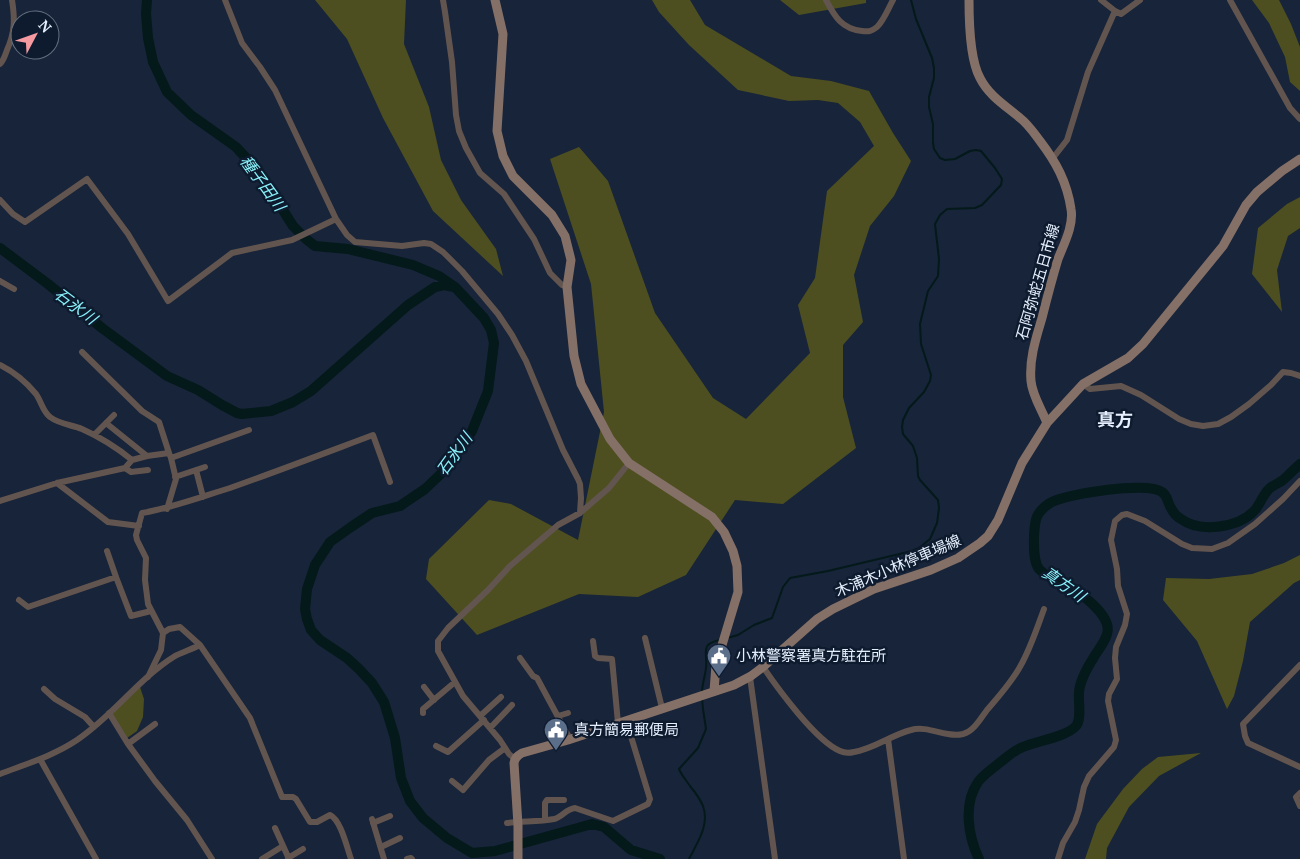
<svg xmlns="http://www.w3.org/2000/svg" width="1300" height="859" viewBox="0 0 1300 859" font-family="'Noto Serif','Noto Sans JP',serif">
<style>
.green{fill:#4d4f20}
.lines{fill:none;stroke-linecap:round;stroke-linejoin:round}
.stream{stroke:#04191a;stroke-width:2}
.river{stroke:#04191a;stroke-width:10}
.street{stroke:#62554f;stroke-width:6}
.secondary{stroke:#857067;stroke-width:9}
.labels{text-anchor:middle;stroke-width:5;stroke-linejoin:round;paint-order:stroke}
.street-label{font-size:15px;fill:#e5effd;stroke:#0e1b2f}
.poi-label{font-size:15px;fill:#e5effd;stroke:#0e1b2f;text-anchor:start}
.water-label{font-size:16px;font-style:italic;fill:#89f2fa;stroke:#0e1b2f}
.quarter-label{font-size:18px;font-weight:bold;fill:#e5effd;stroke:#0e1b2f}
</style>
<rect width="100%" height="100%" fill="#182439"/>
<path class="green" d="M315,0H406L404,44L429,107L441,160L461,200L496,249L503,276L433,211L383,118L347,39Z
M652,0H690L705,25L791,76L831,81L869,91L893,133L911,161L894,196L870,226L854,275L863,322L843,345V397L856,448L783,504L735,500L686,575L638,597L579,594L477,635L426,579L429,559L489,500L511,504L578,540L604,412L591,284L550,159L579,147L608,181L655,313L713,398L746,419L810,353L798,305L815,278L827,191L874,146L860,122L838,103L818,100L789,101L738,90L689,45L659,12Z
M780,0H866V3L799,15Z
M1252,0H1279L1291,24L1300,47V91L1290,82L1285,57L1269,23Z
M1300,197V228L1288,236L1277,270L1282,312L1252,274L1258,228L1287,204Z
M1300,555V580L1294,583L1250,622L1243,661L1234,696L1227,709L1197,641L1163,600L1166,578L1209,579L1252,574L1284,563Z
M140,687L144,699L143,717L137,731L127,738L109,712Z
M1201,753L1159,776L1129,807L1107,848L1106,859H1085L1097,824L1123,789L1142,769L1158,757Z"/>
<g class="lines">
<path class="stream" d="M727,638L738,635L754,625L772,618L783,587L790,578L828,571L912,551L919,548L930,539L937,523L939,508L938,500L920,480L918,476L917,458L913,446L903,434L902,427L903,420L909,408L924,392L930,381L931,375L921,344L920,324L928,291L938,276L939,259L935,224L940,215L947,209L975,208L982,205L1001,185L1002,179L995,168L981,151L976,150L970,151L955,159L945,160L940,158L934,149L933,143V124L929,107V97L934,78V68L932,58L916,19L911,0
M702,693C702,684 705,677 706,668C708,653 699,644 720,640
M689,859C697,843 710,825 703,806C700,799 695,792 690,786C686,780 682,776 679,769L698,748L706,729L703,709L702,698"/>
<path class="river" d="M147,0L146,14L148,38L153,62L167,92L191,115L236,147L259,172L293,226L306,239L315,246L348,249L413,265L439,276L455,287L484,318L491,330L494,343L488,391L472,431L447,468L425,489L400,506L372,513L351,527L330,542L315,565L307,589L305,609L307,619L311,630L320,640L347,658L359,669L372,683L384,702L395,738L401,778L410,801L423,818L447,838L472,853L495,851L592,824L604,827L631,850L660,859
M0,248L48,284L102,328L167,376L198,390L222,405L237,413L242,414L271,411L293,402L311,391L408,305L435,287L444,285L454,287
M979,859C968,836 963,804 978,782C983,775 992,769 998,764C1006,758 1014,750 1023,747C1037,741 1066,737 1076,726C1082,719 1078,701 1079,692C1080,680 1087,668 1094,657C1098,650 1105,642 1107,634C1113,616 1080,592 1065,585C1057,580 1046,577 1039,569C1033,561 1034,546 1034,536C1035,520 1035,513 1050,503C1065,494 1147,481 1162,492C1168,496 1167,502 1171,508C1173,512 1177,517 1181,519C1200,533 1239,528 1255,510C1261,503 1263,494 1270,488C1274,485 1279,483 1283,480C1289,475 1294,469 1300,464"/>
<path class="street" d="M225,0L242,43L260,67L275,90L336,219L347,235L355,242L402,246L424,243L431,244L443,252L462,271L498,314L512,335L526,361L563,450L578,479L580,484L581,498L580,513
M443,0L445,12L452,62L456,115L459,131L466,148L480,173L504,194L534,239L550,273L562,285L567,287
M826,0C835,17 842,29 862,31C869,32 872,31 877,27C884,20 888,9 893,0
M1101,0L1115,11L1121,14L1140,0
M1230,0L1290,108L1300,119
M0,64C4,60 5,55 7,50C15,32 15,19 12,0
M1053,158L1067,140L1088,72L1115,11
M0,200L13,214L25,222L87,179L128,234L168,301L232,253L292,240L336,219
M0,281L14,289
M82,352L142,411L159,422L169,453
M0,365C14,372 26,382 36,394C41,401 43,412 50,417C59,424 72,425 82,429C102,438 115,446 132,460
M1083,384L1090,389L1121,386L1141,395L1179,419L1191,424L1203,426L1218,424L1231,417L1249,404L1271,385L1283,372L1291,373L1300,376
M106,423L147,456
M94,435L114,415
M171,458L249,430
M125,468L131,472L148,470
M196,470L203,497
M175,477L205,467
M57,483L108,522L139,526
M0,501L57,483L125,468L132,460L147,456L169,453L171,458L176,479L167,509
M107,551L116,577
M19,600L28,607L116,577L131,616L151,611
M163,633L169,629L180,627L200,645L250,718L282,797H293L296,799L310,822H317L330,815C341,820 347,848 351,859
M645,638L662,708
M593,641L595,656L598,658L612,659L618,723
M520,658L533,676L537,678L570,739
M1300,665L1243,724L1245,736L1248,743L1300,767
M763,667C778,689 816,741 840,751C844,753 850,753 854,752C874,749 891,735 911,730C928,725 946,738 963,734C974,731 981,718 987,710C999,696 1012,682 1021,665C1031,647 1037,628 1044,609
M148,677L161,650L163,633L148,604L145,580L146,558L137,540L136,535L142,513C172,508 201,497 230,488C278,471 325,453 373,435L390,482
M750,677L775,859
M424,687L434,700
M44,689L55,699L85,717L94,727
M109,713L128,744L155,781L187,820L212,859
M423,713V709L455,682
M480,716L501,697
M558,716L568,713
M490,728L512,705
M888,739L904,859
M128,744L155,724
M436,746L448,752L484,720
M40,759L96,859
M515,759L509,754L500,740L463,696L438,651V641L448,628L488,590L510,566L558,525L580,513L609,488L629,463
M0,774C26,764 53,756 77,740C113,716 138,679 175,656C183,652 192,649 200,645
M452,781L463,790L489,760L505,748
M1300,793L1296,797L1300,806
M372,819L384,859
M545,820V803L547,800H564
M373,823L390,816
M507,823C522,821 539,822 554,819C562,817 566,809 575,808L613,821L648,804L650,799L626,720
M275,828L289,859
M381,847L400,838
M288,858L303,849
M262,859L283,846
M407,859L411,858L412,859
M1058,859L1063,843L1075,822L1079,810L1084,787L1089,776L1114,747L1116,740L1108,701L1109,694L1117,679L1115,658L1116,647L1125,625L1127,614L1118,586L1117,569L1111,540L1115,521L1122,515L1127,514L1145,521L1182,544L1192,548L1212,549L1228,543L1255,524L1283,499L1300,481"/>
<path class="secondary" d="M495,0L503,34L497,131L503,156L513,176L552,215L565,236L571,260L567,287L574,356L581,384L610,439L629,463L712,517L724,532L733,551L737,566L738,592L716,665L714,691
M969,0C969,21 970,60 980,78C989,96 1006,106 1020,118C1028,124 1034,133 1040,141C1056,162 1067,182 1071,209C1074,225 1064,244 1058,259C1052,279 1047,298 1042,318C1036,338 1029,359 1031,381C1032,395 1042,410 1047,423
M518,859V825L514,763C515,758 517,756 522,753L568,740L734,685L751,676L763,667L817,619L833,609L874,589L931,570L958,558L980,543L988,536L998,520L1022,463L1047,423L1083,384L1128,358L1143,344L1223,246L1246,205L1257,192L1282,171L1300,159"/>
</g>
<defs>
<symbol id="civic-pin" viewBox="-11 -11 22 30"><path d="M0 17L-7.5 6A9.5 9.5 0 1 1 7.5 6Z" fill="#5c6f8a" stroke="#0e1b2f"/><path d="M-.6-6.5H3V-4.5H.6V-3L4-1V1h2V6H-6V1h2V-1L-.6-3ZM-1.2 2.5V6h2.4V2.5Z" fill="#fff"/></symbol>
</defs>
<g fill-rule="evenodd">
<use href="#civic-pin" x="705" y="642" width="28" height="38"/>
<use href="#civic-pin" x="542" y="716" width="28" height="38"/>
</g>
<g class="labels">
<g class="street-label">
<text transform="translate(1038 282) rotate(-74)" y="5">石阿弥蛇五日市線</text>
<text transform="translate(898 566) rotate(-23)" y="5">木浦木小林停車場線</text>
</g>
<g class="poi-label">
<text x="736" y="661">小林警察署真方駐在所</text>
<text x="574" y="735">真方簡易郵便局</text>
</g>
<g class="water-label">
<text transform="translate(263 183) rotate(54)" y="6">種子田川</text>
<text transform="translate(76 306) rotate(37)" y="6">石氷川</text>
<text transform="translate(454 454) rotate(-54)" y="6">石氷川</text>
<text transform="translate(1064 584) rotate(35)" y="6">真方川</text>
</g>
<g class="quarter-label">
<text x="1115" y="426">真方</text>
</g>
</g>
<g transform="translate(35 35) rotate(49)"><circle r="24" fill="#0e1b2f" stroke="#647081"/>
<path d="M0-4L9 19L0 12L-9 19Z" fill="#f49aa0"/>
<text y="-8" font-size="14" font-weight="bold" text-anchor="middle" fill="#e5effd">N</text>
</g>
</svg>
